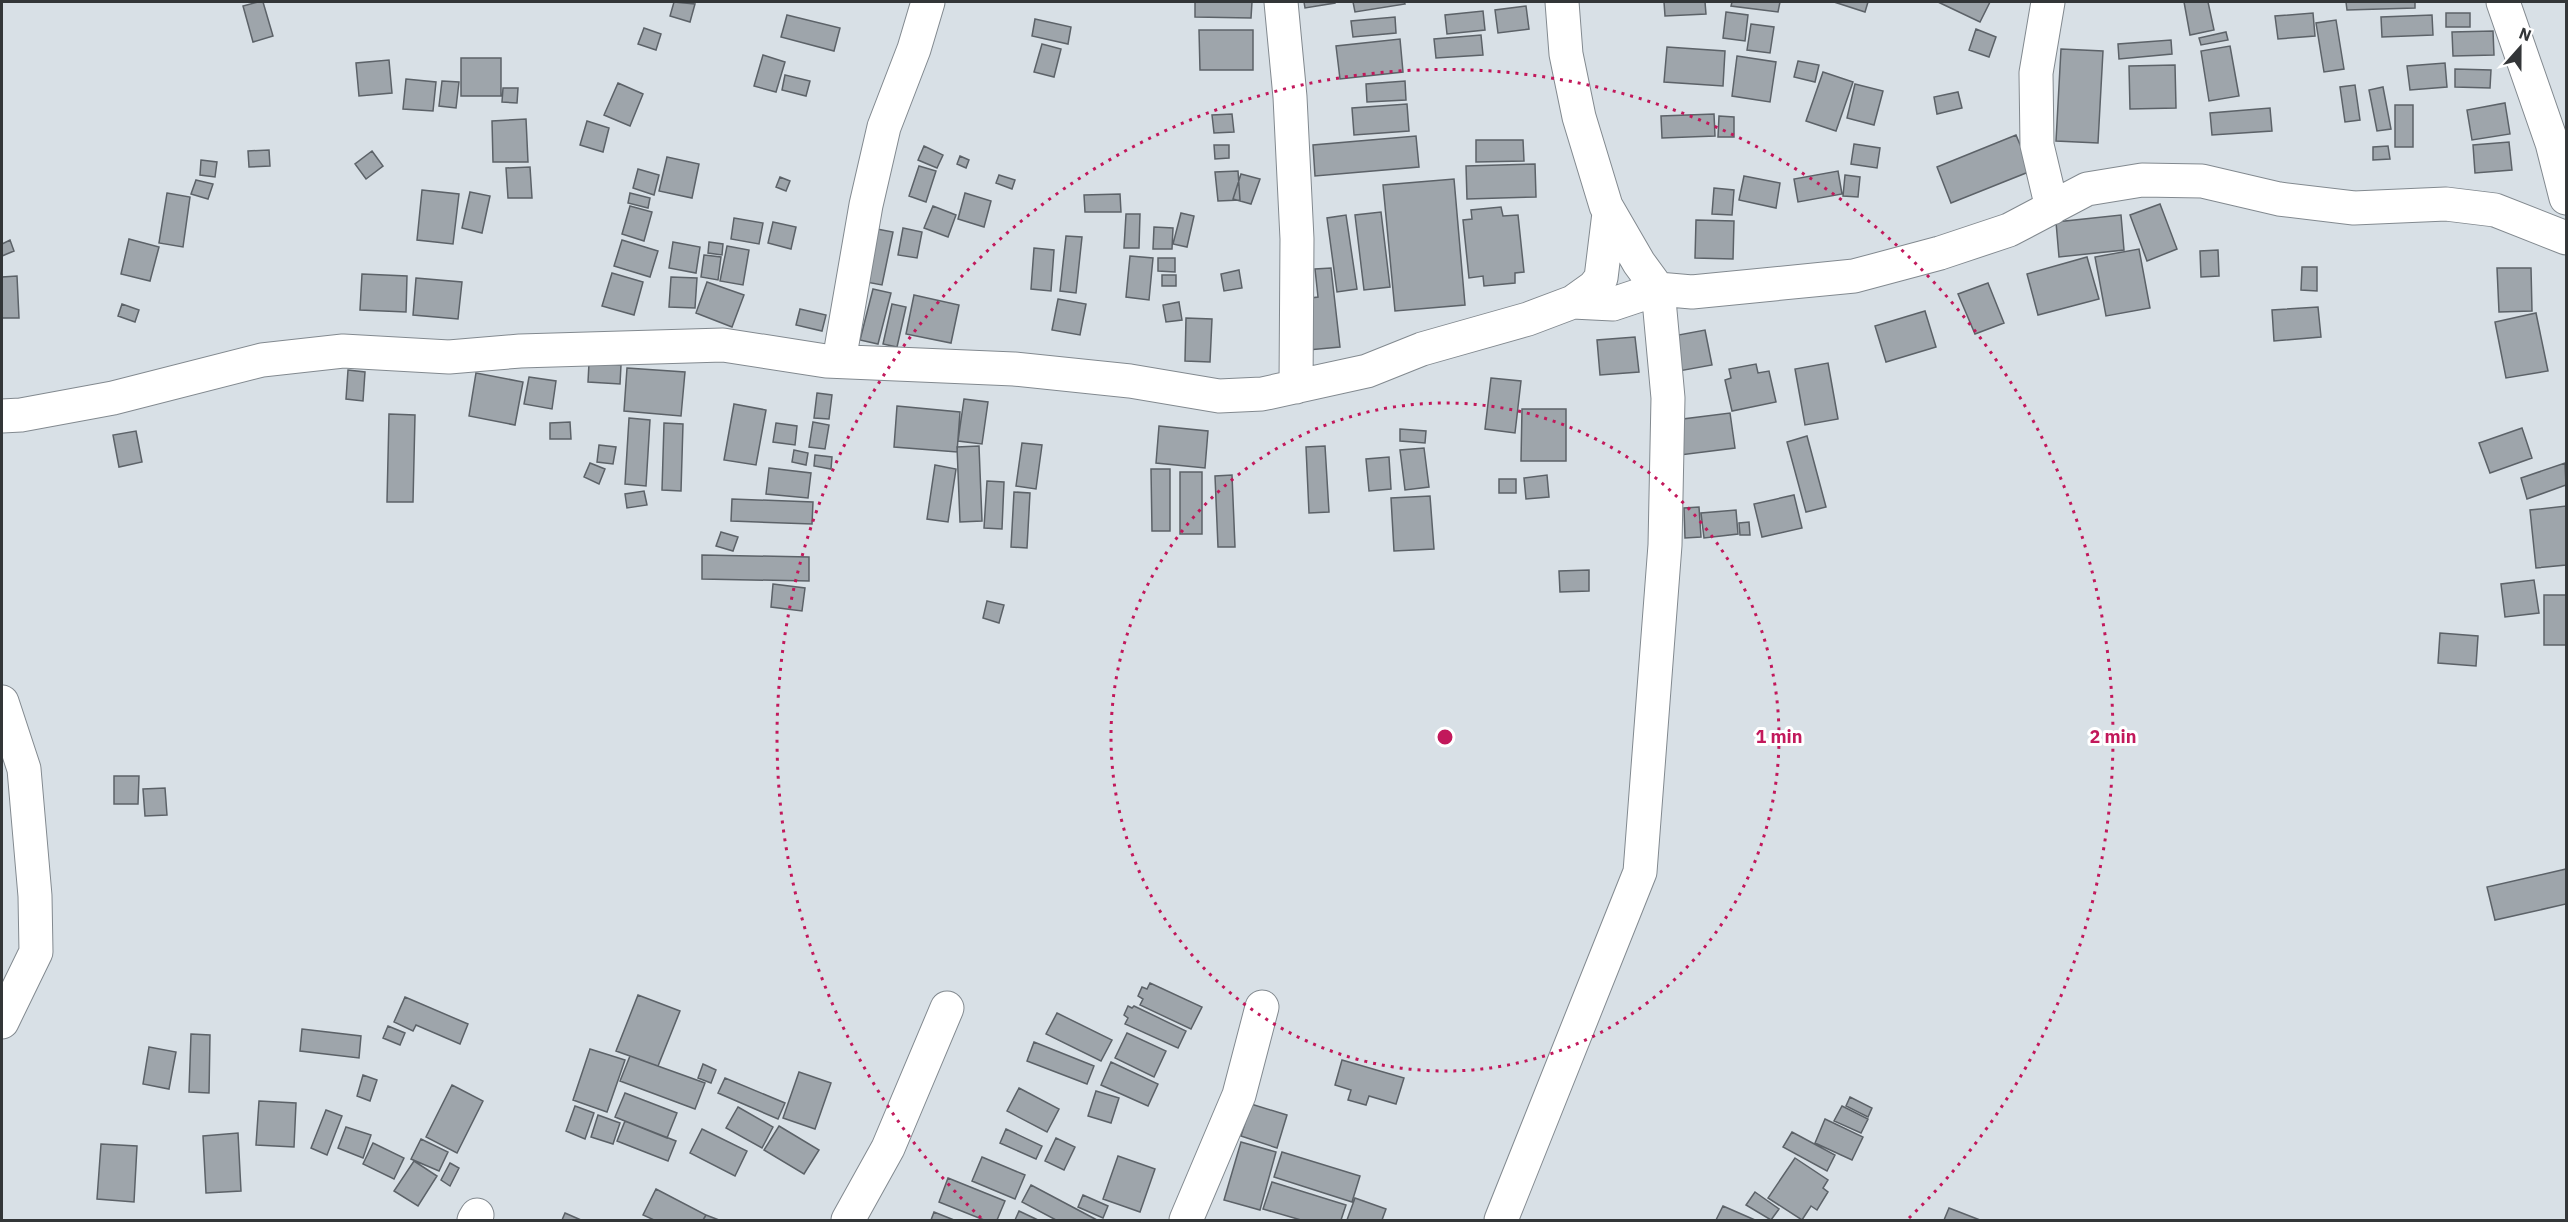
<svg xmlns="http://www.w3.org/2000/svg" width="2568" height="1222" viewBox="0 0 2568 1222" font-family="'IBM Plex Sans',sans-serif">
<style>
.building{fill:#9ea5ab;stroke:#5c6268;stroke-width:1.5}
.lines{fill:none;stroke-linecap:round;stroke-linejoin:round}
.minor-casing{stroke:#82898f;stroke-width:35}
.minor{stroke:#fff;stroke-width:33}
.ring{fill:none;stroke:#c2185b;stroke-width:3;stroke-dasharray:3 6}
.centre{fill:#c2185b;stroke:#fff;stroke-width:3}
.ring-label{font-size:18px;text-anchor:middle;font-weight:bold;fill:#c2185b;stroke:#fff;stroke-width:6;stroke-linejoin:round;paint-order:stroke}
</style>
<rect width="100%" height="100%" fill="#d8e0e6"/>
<path class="building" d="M258,2H263L273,36L253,42L243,6Z
M674,2L695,4L690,22L670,16Z
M1195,2H1252L1251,18L1195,17Z
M1304,2H1335V3L1305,8Z
M1353,2H1404L1405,4L1355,12Z
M1664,2H1705L1706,14L1665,16Z
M1732,2H1780L1778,12L1731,6Z
M1834,2H1868L1865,12Z
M1938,2H1990L1980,22Z
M2184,2H2208L2214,30L2190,35Z
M2346,2H2415V8L2347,10Z
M1526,6L1529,29L1498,33L1495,10Z
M1483,11L1485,30L1447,34L1445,15Z
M1726,12L1748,15L1745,41L1723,38Z
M2313,13L2315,36L2278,39L2275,16Z
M2446,13H2470V27H2446Z
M787,15L840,28L834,51L781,37Z
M2432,15L2433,35L2382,37L2381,17Z
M1395,17L1396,33L1353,37L1351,21Z
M1035,19L1071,27L1068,44L1032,36Z
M2336,20L2344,69L2324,72L2316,23Z
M1751,24L1774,27L1770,53L1747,50Z
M644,28L661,34L656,50L638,44Z
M1976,29L1996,37L1989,57L1969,50Z
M1199,30H1253V70H1200Z
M2493,31L2494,55L2453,56L2452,32Z
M2226,32L2228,40L2201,45L2199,38Z
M1481,35L1483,55L1436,58L1434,39Z
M1400,39L1403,72L1340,79L1336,46Z
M2171,40L2172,54L2119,59L2118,44Z
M1042,44L1061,49L1054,77L1034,72Z
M2230,46L2239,96L2209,101L2201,51Z
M1667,47L1725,51L1723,86L1664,82Z
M2061,49L2103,51L2098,143L2056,141Z
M763,55L785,62L776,92L754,86Z
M1737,56L1776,62L1770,102L1732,96Z
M461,58H501V96H461Z
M389,60L392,93L359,96L356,63Z
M1798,61L1819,65L1815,82L1794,77Z
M2445,63L2447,87L2410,90L2407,66Z
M2175,65L2176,108L2130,109L2129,66Z
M2455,69L2491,70L2490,88L2455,87Z
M1823,72L1853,82L1836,131L1806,121Z
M785,75L810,81L806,96L782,90Z
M406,79L436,82L433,111L403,109Z
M442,81L459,82L456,108L439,106Z
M1405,81L1406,100L1367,102L1366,84Z
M618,83L643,94L630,126L604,115Z
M1855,84L1883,91L1874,125L1847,118Z
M2355,85L2360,120L2345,122L2340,87Z
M2383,87L2391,129L2377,131L2369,90Z
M503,88H518L517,103L502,102Z
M1958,92L1962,108L1937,114L1934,97Z
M2505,103L2510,134L2472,140L2467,110Z
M1407,104L1409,131L1354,135L1352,108Z
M2395,105H2413V147H2395Z
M2270,108L2272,131L2212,135L2210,113Z
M1232,114L1234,132L1214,133L1212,115Z
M1714,114L1715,136L1662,138L1661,116Z
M1719,116L1734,117V137H1718Z
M526,119L528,162H493L492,121Z
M587,121L609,128L603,152L580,145Z
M2016,135L2031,171L1951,203L1937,167Z
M1416,136L1419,167L1315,176L1313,145Z
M1476,140H1523L1524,161L1476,162Z
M2509,142L2512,170L2475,173L2473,145Z
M1854,144L1880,148L1877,168L1851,164Z
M1214,145H1229V158L1215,159Z
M924,146L943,155L937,168L918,160Z
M2388,146L2390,159L2373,160V147Z
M269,150L270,166L249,167L248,151Z
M372,151L383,166L366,179L355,164Z
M960,156L969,160L966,168L957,164Z
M667,157L699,164L692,198L659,191Z
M201,160L217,162L215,177L200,175Z
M1535,164L1536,197L1467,199L1466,166Z
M919,166L936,171L926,202L909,196Z
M530,167L532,198H508L506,168Z
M638,169L659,175L654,195L633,188Z
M1238,171L1240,200L1218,201L1215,172Z
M1838,171L1842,194L1798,202L1794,179Z
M1241,174L1260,179L1251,204L1233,199Z
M999,175L1015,180L1012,189L996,183Z
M1845,175L1860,177L1858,197L1843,196Z
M1744,176L1780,183L1776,208L1739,200Z
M780,177L790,181L786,191L776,187Z
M1454,179L1465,305L1395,311L1383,185Z
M196,180L213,184L208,199L191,194Z
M1714,188L1734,190L1732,215L1712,214Z
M422,190L459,194L453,244L417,240Z
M470,192L490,196L482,233L462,228Z
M167,193L190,197L183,247L159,243Z
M630,193L650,198L648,208L628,203Z
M965,193L991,201L984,227L958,219Z
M1120,194L1121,212H1085L1084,195Z
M2160,204L2177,249L2147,261L2130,215Z
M630,206L652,212L644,241L622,234Z
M933,206L956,215L948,237L924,228Z
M1501,207L1503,216L1518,215L1524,272L1515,273V283L1484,286L1483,276L1469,278L1463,220L1472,219L1471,210Z
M1381,212L1390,287L1364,290L1355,215Z
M1181,213L1194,216L1187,247L1173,244Z
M1126,214H1140L1139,248H1124Z
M1346,215L1357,289L1337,292L1327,218Z
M2121,215L2124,250L2059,257L2056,222Z
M734,218L763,223L759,244L731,239Z
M1696,220L1734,221L1733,259L1695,258Z
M773,222L796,227L791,249L768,243Z
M1154,227L1173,228L1172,249H1153Z
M903,228L922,232L917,258L898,255Z
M877,229L893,232L882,285L866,282Z
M1066,236L1082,237L1076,293L1060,291Z
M129,239L159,247L150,281L121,274Z
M10,240L14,251L2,256V244Z
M622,240L658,251L650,277L614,266Z
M673,242L700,247L696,273L669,268Z
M709,242L723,244L722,255L708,253Z
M727,246L749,250L743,285L720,281Z
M1034,248L1054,250L1051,291L1031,289Z
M2139,249L2150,308L2106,316L2095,257Z
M2218,250L2219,276L2201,277L2200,251Z
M704,255L721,257L718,280L701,277Z
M1130,256L1153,258L1149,300L1126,297Z
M2087,257L2099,299L2038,315L2027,274Z
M1158,258H1175V272L1158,271Z
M2302,267H2317V291L2301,290Z
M1331,268L1340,347L1308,350L1303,299L1318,297L1315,269Z
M2497,268H2531L2532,311L2499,312Z
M1239,270L1242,288L1224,291L1221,274Z
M612,273L643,282L634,315L602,306Z
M362,274L407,276L406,312L360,310Z
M1162,275H1176V286H1162Z
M17,276L19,318H2V277Z
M671,277L697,278L695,308L669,307Z
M416,278L462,282L458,319L413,315Z
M707,282L744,295L732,327L696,313Z
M1988,283L2004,323L1975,334L1958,294Z
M873,289L891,293L878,344L860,340Z
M914,295L959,305L951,343L906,334Z
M1058,299L1086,304L1080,335L1052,330Z
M1179,302L1182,320L1166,322L1163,305Z
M122,304L139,310L135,322L118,316Z
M892,304L906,307L897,347L883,344Z
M2318,307L2321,337L2274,341L2272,310Z
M800,309L826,315L822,331L796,325Z
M1925,311L1936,347L1886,362L1875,326Z
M2536,313L2548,371L2506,378L2495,322Z
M1186,318L1212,319L1210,362L1185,361Z
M1705,330L1712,365L1679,371L1673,336Z
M1635,337L1639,372L1600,375L1597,340Z
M589,363L621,365L620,384L588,382Z
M1828,363L1838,419L1805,425L1795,369Z
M1756,364L1758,373L1769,371L1776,402L1732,411L1725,380L1731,378L1729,369Z
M627,368L685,372L681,416L624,411Z
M348,370L365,372L363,401L346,399Z
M476,373L523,382L515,425L469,416Z
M529,377L556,381L552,409L524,404Z
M1491,378L1521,381L1515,433L1485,429Z
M817,393L832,395L829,419L814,418Z
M964,399L988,402L982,444L958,441Z
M734,404L766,410L756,465L724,460Z
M897,406L960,412L957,452L894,447Z
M1522,409H1566V461H1521Z
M1730,413L1735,448L1680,455L1675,420Z
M389,414L415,415L413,502H387Z
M629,418L650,420L646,486L625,484Z
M570,422L571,439H550V423Z
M813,422L829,425L825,449L809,447Z
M664,423L683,424L681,491L662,490Z
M776,423L797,426L795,445L773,442Z
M1159,426L1208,431L1205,468L1156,463Z
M2522,428L2532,458L2490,473L2479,443Z
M1400,429L1426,431L1425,443L1400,441Z
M136,431L142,462L119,467L113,435Z
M1807,436L1826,507L1806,512L1787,442Z
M1022,443L1042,445L1036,489L1016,486Z
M599,445L616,447L613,464L597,462Z
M979,446L982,521L960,522L957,447Z
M1325,446L1329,512L1309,513L1306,447Z
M1424,448L1429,487L1405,490L1400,450Z
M794,450L808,453L806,465L792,462Z
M815,455L832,457L831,469L814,466Z
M1389,457L1391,489L1369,491L1366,459Z
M590,463L605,469L599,484L584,477Z
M2565,463L2566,485L2527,499L2521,478Z
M935,465L956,469L948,522L927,519Z
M769,468L811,473L808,498L766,494Z
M1151,469H1170V531H1152Z
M1180,472H1202V534H1180Z
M1232,475L1235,547H1218L1215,476Z
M1547,475L1549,497L1526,499L1524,478Z
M1499,479H1516V493H1499Z
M987,481L1004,482L1002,529L984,528Z
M644,491L647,505L627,508L625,494Z
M1014,492L1030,493L1027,548L1011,547Z
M1794,495L1802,528L1762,537L1754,504Z
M1430,496L1434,549L1394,551L1391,498Z
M732,499L813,502L812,524L731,521Z
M2566,506V565L2536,568L2530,510Z
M1699,507L1701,537L1685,538L1684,508Z
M1736,510L1738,534L1704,538L1701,513Z
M1749,522L1750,535H1740L1739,523Z
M721,532L738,537L733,551L716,546Z
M702,555L809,557V581L702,579Z
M1589,570V591L1560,592L1559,571Z
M2534,580L2539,613L2505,617L2501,584Z
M773,584L805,588L802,611L771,607Z
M2544,595H2566V645H2544Z
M987,601L1004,605L999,623L983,618Z
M2440,633L2478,636L2476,666L2438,663Z
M114,776H139L138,804H114Z
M165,788L167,815L145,816L143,789Z
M2566,869V904L2495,920L2487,887Z
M1150,983L1202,1007L1191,1029L1140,1005L1143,999L1138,996L1142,987L1147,989Z
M638,995L680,1011L658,1066L616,1051Z
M405,997L468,1024L460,1044L416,1025L413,1031L394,1022Z
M1128,1006L1132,1008L1134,1006L1186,1031L1178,1048L1125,1024L1128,1018L1124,1015Z
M1057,1013L1112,1040L1101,1061L1046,1034Z
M388,1026L405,1033L400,1045L383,1038Z
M302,1029L361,1036L359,1058L300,1051Z
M1127,1033L1166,1051L1154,1077L1115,1058Z
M191,1034L210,1035L209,1093L189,1092Z
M1034,1042L1094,1066L1087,1084L1027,1061Z
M149,1047L176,1052L169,1089L143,1084Z
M590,1049L625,1060L607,1112L573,1100Z
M630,1056L705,1083L695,1109L620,1081Z
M1342,1060L1404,1078L1396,1104L1369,1096L1366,1105L1348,1100L1351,1090L1335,1085Z
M1111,1062L1158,1084L1148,1106L1101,1085Z
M703,1064L716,1070L711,1083L698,1078Z
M799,1072L831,1083L815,1129L783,1118Z
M363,1075L377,1080L370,1101L357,1096Z
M725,1078L785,1103L778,1119L718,1093Z
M452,1085L483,1101L457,1153L426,1137Z
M1019,1088L1059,1109L1047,1132L1007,1111Z
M1096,1091L1119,1098L1111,1123L1088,1116Z
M625,1093L677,1113L667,1138L615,1117Z
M1850,1097L1872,1108L1868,1117L1846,1106Z
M259,1101L296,1103L294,1147L256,1145Z
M1251,1104L1287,1115L1277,1148L1241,1136Z
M575,1106L594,1113L585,1139L566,1131Z
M1842,1106L1868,1119L1861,1133L1834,1121Z
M738,1107L773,1127L762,1148L726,1128Z
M326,1110L342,1116L327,1155L311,1148Z
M598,1115L620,1123L613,1144L591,1137Z
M1825,1119L1863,1137L1852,1160L1815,1143Z
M625,1121L676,1141L668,1161L617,1141Z
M779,1126L819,1150L804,1174L764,1150Z
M346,1127L371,1135L363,1158L338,1148Z
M702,1129L747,1151L735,1176L690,1153Z
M1006,1129L1042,1146L1036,1159L1000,1143Z
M1792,1132L1835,1155L1827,1171L1783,1147Z
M238,1133L241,1191L206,1193L203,1136Z
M1056,1138L1075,1147L1064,1170L1045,1161Z
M421,1139L448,1152L439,1171L411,1159Z
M1241,1142L1276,1152L1260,1210L1224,1200Z
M373,1143L404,1158L394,1179L363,1164Z
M101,1144L137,1146L134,1202L97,1199Z
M1282,1152L1360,1176L1352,1202L1274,1177Z
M1118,1156L1155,1169L1140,1212L1103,1199Z
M982,1157L1025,1175L1015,1199L972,1181Z
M1795,1158L1828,1180L1823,1188L1828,1192L1817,1210L1811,1206L1802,1220L1768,1198Z
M414,1161L437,1176L418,1206L394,1191Z
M450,1163L459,1168L450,1186L441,1180Z
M948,1178L1005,1201L997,1220H984L939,1202Z
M1272,1182L1346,1205L1341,1220H1301L1263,1209Z
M1031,1185L1097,1220H1056L1022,1202Z
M656,1189L706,1215L703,1220H654L643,1215Z
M1755,1192L1779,1209L1771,1220L1746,1205Z
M1083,1195L1108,1206L1103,1218L1078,1207Z
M1355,1198L1386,1209L1382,1220H1347Z
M1723,1206L1755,1220H1716Z
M1949,1208L1980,1220H1944Z
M1019,1211L1038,1220H1015Z
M934,1212L954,1220H931Z
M565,1213L581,1220H562Z
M706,1215L719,1220H703Z"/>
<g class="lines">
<defs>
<path id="minor" d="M1281,2L1290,97L1297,239L1296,387
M2048,2L2036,73L2037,145L2052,208
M2503,2L2552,143L2566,198
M1573,302L1594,287L1601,278L1609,213
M839,361L866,205L884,127L914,49L928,2
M2,416L21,415L113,398L262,360L343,351L449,357L520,351L723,345L826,361L1014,369L1130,381L1219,396L1262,394L1367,371L1422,349L1528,319L1573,302L1613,304L1658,289L1692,292L1854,276L1940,253L2009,230L2087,189L2142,180L2202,181L2279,199L2354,208L2446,204L2495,210L2566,238
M2,702L24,769L35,896L36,952L2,1022
M474,1220L477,1215
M848,1220L888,1148L947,1008
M1186,1220L1239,1095L1262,1007
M1501,1220L1640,872L1665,545L1668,398L1658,289L1639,263L1606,206L1579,117L1566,54L1562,2"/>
</defs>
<use href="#minor" class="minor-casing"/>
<use href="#minor" class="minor"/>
</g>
<g class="ring">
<circle cx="1445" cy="737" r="334"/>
<path d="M981 1218A668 668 0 1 1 1909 1218"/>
</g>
<circle cx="1445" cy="737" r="9" class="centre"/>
<g class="ring-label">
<text x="1779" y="743">1 min</text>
<text x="2113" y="743">2 min</text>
</g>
<rect width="2568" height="1222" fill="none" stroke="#333638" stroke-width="6"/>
<g transform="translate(2520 48) rotate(21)" stroke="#ffffff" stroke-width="4.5" paint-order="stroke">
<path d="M0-4.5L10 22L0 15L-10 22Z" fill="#333638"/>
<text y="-9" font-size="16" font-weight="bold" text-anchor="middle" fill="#333638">N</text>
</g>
</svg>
